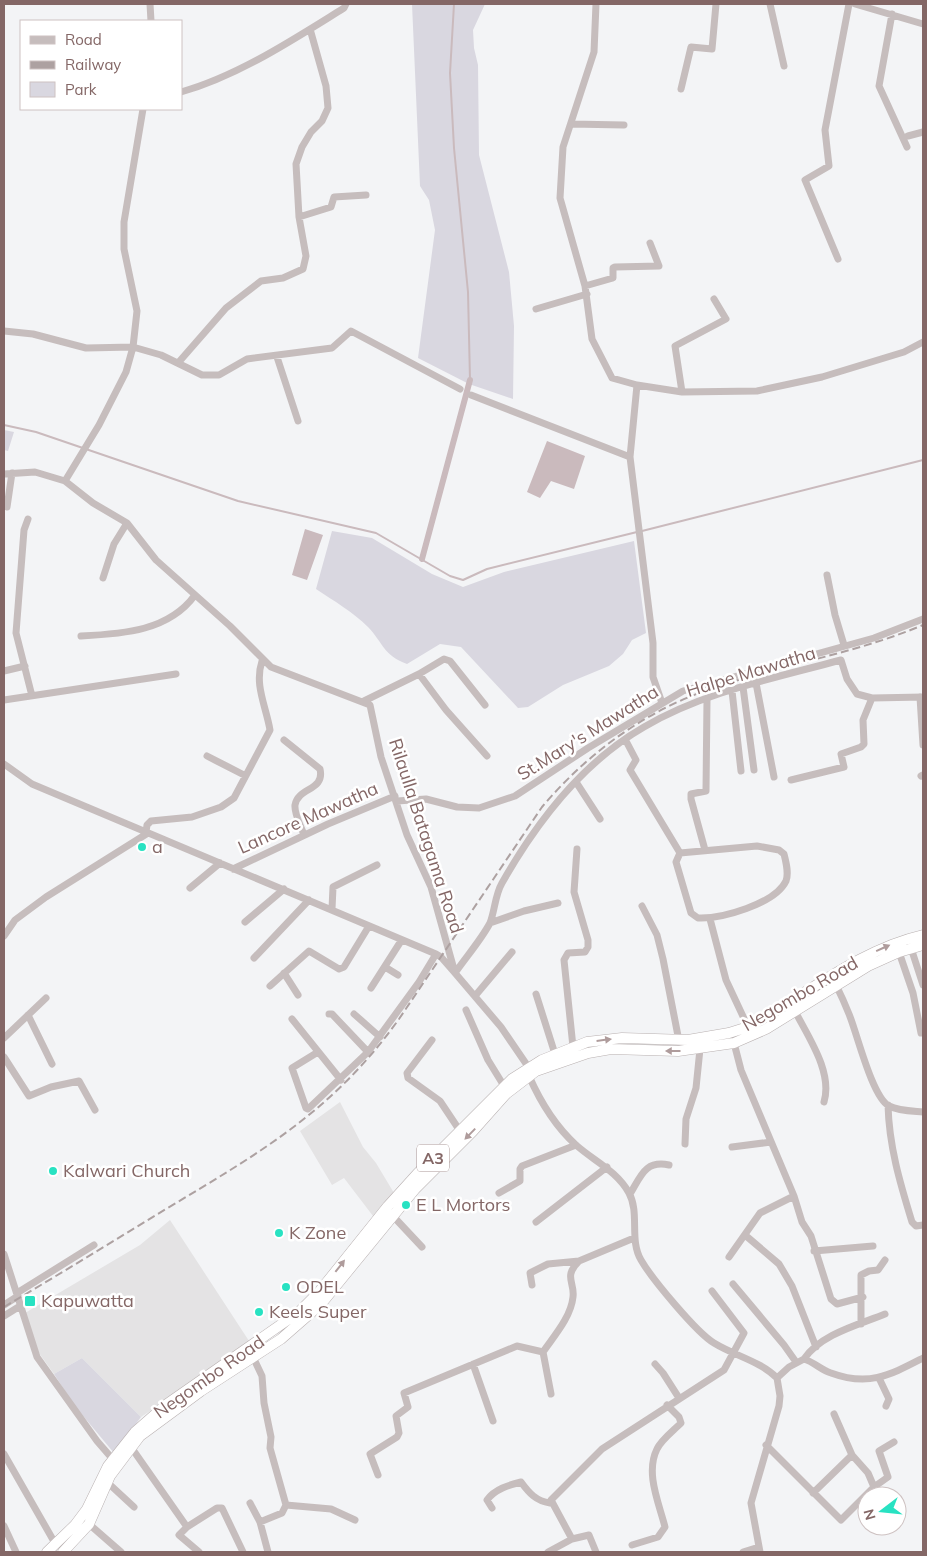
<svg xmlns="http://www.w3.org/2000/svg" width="927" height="1556" viewBox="0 0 927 1556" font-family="Mulish,sans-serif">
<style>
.built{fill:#e4e3e4}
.green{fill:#d9d7e0}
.water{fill:#cababd}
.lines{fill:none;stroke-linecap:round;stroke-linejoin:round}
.stream{stroke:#cababd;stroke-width:2}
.canal{stroke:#cababd;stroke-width:6}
.highway-casing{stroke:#b9b1b1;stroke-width:11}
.minor{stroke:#c6bdbd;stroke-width:7}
.highway{stroke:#fff;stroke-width:10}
.rail{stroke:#ada1a1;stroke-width:2;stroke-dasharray:8 4;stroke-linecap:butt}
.oneway{fill:#af9c9c}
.poi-dot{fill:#28e2c2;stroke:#fff;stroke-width:2}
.labels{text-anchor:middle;stroke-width:5;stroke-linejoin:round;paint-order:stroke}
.shield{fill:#fff;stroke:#a99594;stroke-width:1}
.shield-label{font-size:16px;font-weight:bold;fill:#846766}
.street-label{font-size:18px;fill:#846766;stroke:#fff}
.poi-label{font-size:18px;fill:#846766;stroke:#fff;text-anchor:start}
</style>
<rect width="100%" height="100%" fill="#f3f4f6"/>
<path class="built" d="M340,1102L363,1147L376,1163L394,1193L373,1216L344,1178L332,1185L300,1131Z
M170,1220L251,1344L141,1417L82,1358L54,1374L39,1353L25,1313L140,1245Z"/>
<path class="green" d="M412,4H485L473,30L474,48L478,65L479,155L509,272L514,326L513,399L469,384L418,358L435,230L429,200L420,186Z
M4,430L14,432L8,451L4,450Z
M332,531L372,538L432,574L463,587L504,572L634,541L646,633L632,640L623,654L609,666L563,685L528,707L518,708L461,647L440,644L407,664C383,655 384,644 368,627C353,612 334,601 316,589Z
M82,1358L141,1417L114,1453L74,1405L54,1374Z"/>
<path class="water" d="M547,441L585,456L574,489L551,481L540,498L527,492Z
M305,529L323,535L307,580L292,575Z"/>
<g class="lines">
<path class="stream" d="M454,4L450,73L454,148L468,292L470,380
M4,425L36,432L238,501L376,533L450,576L463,580L487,569L637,532
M642,531L923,460"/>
<path class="canal" d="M422,559L470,380"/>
<defs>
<path id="highway" d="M47,1552L75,1525L87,1509L108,1466L135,1432L167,1404L299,1312L319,1292L388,1206L417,1174L512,1079L542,1060L587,1042L622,1038L688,1040L729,1033L748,1027C805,996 858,950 923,935
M63,1552L89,1524L110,1476L140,1436L201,1391L281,1339L321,1304L415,1189L473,1131L506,1094L536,1071L588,1053L611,1049L678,1051L734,1043L766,1029L868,966L899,952L923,945"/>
</defs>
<use href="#highway" class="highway-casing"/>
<path class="minor" d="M150,4L151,21
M596,4L594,52L563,147L560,198L585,286L592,339L612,378L637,385L630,457
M770,4L784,66
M855,4L923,24
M892,14L879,86L907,147
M681,89L691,47L712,49L716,4
M181,92C238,76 294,39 344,8L346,4
M571,124L624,125
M908,136L923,132
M299,217L331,207L334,197L366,195
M838,259L805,180L829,166L825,130L849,4
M585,286L613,278V268L615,267L659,266L650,243
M536,309L587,294
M4,331L33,334L86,348L133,347L161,355L202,375H219L247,359L332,348L351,331L460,389
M277,357L298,421
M178,363L226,308L261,281L283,278L303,269L306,256L299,217L296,164L302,147L311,132L322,121L328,108L326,86L310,29
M637,385L682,392L757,391L822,377L904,352L923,342
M682,392L675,346L726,319L714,299
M471,395L630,457L653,643V677L662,703
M4,474L35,472L65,481L93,503L127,523L156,560L230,626L271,667L370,705L381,757L407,835L431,887L455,973L501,1027L529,1068
M65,481L99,425L126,372L133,347L137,311L124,249V222L143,109
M7,507L12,473
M28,519L24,530L16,633L32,696
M827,575L835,615L844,645
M103,578L114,544L127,523
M81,636C123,634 169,631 195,595
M4,671L25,666
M419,674L446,710L487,756
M756,683L774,777
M743,687L754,770
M732,691L741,771
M920,697L923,745
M4,700L176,674
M364,701L419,674L444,659L450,661L485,705
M625,739L636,760L630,770L680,853
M284,740L320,769C325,791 298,787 295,805C294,814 301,826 304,835
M207,756L244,775
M4,764L32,784L436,954L441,957L455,973C466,957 481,940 490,923C495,910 495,895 502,883C536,823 583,762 644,727C703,692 775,678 841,660L847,679L857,694L872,698L923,697
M921,776L923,775
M791,780L844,767L841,754L861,747L864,744L863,720L872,698
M576,782L600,819
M397,801L426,799L457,807L479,808L515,796L588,748L683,691L874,638L923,619
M146,832L147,825L151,821L192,817L221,807L234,798L270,730C266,706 254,685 262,661
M757,846L779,850L784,854C786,862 789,873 786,881C775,904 721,919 698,918L691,913L676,862L680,853Z
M705,850L691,799V794L706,791L707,700
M233,869L328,824L395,796
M190,888L220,863
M642,906L657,935L663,959L679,1041
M332,909L333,887L377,865
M710,919L726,980L748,1027
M245,922L284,889
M490,923L524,911L558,903
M4,936L15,920L46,897L148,833
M911,948L923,985
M899,952L913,993L921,1033
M254,958L309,900
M385,967L398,975
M284,973L298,995
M836,985C841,995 845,1004 849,1014C857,1033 872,1097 889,1106C899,1111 912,1111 923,1112
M270,986L309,951L339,969L344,967L369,926
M371,988L401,941
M536,994L555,1054
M475,996L512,952
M466,1010L488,1060L504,1086
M795,1011C808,1037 833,1072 824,1102
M329,1014H332L368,1052
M354,1014L380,1037
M28,1015L52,1064
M292,1019L341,1080
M4,1038L46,998
M432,1040L407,1073L408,1078L440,1101L460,1131
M734,1043L741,1070L794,1196L802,1222L811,1236L831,1299L837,1304L863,1297
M573,1047L564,960L568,953L585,952L588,947V940L574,892L577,849
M318,1052L292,1068L306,1108L308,1109L368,1052L419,982L436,954
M4,1057L29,1096L51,1087L79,1081L95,1110
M529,1076C540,1101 555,1126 576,1145C594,1161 617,1171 629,1193C640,1213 629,1240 641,1260C652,1279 697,1333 714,1343C735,1356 760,1361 777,1378L780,1396L779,1406L751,1503L760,1552
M888,1105C889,1146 900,1183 912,1222L916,1226L923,1225
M685,1144L686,1119L696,1088L700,1049
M732,1147L771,1142
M499,1193L520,1181V1169L522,1166L576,1145
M630,1194C641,1176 645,1160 669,1165
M392,1215L422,1247
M536,1222L607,1167
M745,1235L779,1264L792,1286L816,1347
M814,1251L873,1246
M4,1254L37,1357L97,1441L116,1463
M729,1257L760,1213L794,1196
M733,1284L784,1345L796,1362
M532,1285L530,1273L548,1264L579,1261
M17,1293L94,1245
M4,1305L18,1296
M4,1316L20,1306
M861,1324V1275L869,1271L878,1270L885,1260
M543,1352L551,1394
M253,1357L262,1376L264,1403L271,1437L270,1448L286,1505L282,1513L260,1522L268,1552
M804,1359C821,1334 858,1325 885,1314
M473,1364L493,1421
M655,1364L663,1373L679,1398
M777,1378L789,1367L804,1359C814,1362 821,1370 831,1373C869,1387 890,1375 923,1358
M879,1378L889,1399L886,1406
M766,1445L841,1520L874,1487L888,1477L879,1451L894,1442
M131,1447L187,1527
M4,1454L56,1545
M852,1455L868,1473L874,1487
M378,1475L370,1454L397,1437L399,1433L396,1416L408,1407L404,1393L517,1346L543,1352C554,1336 571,1317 573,1297C575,1282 563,1277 579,1261L634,1238
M107,1482L134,1507
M813,1493L852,1455L834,1414
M250,1503L260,1522
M286,1505L331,1509L355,1520
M492,1508L487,1500C495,1489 509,1485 521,1482C529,1493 536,1501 550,1503
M89,1524L121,1552
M4,1526L16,1552
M572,1539L589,1535L596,1552
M632,1545L658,1537L665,1527C659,1503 645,1473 657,1449C661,1440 673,1431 681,1423L679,1417L667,1405
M199,1552L179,1535L187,1527L217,1508H222L243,1552
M548,1552L572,1539L551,1500L602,1449L724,1370L744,1333L712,1291
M743,1552L759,1547"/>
<use href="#highway" class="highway"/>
<path class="rail" d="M4,1307C58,1275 112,1242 166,1209C261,1152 333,1111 399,1019L542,807C587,754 643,712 710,689C780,665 854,654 923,625"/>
</g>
<defs><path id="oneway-solid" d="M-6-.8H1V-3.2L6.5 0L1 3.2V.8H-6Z" transform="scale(1.25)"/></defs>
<g class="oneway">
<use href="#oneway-solid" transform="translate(883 948) rotate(-24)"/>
<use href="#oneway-solid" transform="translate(604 1040) rotate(-7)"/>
<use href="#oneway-solid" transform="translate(673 1051) rotate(180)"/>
<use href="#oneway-solid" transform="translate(470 1134) rotate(134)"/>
<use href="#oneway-solid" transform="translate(340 1266) rotate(-52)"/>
</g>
<g class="poi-dot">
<circle cx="142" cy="847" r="5"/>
<circle cx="53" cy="1171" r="5"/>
<circle cx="406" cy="1205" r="5"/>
<circle cx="279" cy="1233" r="5"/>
<circle cx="286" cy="1287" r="5"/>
<rect x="24" y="1295" width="12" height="12" rx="2.5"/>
<circle cx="259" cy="1312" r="5"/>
</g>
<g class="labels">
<rect class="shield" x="417" y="1144.5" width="32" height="27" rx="4"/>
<g class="shield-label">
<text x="433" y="1164">A3</text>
</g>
<g class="street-label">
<text transform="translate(751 672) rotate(-17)" y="6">Halpe Mawatha</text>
<text transform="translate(588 733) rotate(-32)" y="6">St.Mary's Mawatha</text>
<text transform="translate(308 818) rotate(-24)" y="6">Lancore Mawatha</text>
<text transform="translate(426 836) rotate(72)" y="6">Rilaulla Batagama Road</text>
<text transform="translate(800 994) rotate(-30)" y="6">Negombo Road</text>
<text transform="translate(209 1377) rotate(-35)" y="6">Negombo Road</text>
</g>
<g class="poi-label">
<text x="152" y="853">a</text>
<text x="63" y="1177">Kalwari Church</text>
<text x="416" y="1211">E L Mortors</text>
<text x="289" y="1239">K Zone</text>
<text x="296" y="1293">ODEL</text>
<text x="41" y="1307">Kapuwatta</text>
<text x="269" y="1318">Keels Super</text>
</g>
</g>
<rect width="927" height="1556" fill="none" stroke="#846766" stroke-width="10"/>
<rect x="20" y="20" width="162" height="90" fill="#ffffff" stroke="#cec2c2"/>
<rect x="30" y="36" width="25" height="8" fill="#c6bdbd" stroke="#cec2c2"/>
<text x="65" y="45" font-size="15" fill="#846766">Road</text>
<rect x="30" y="61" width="25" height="8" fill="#ada1a1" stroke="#cec2c2"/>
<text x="65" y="70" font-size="15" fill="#846766">Railway</text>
<rect x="30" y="82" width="25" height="15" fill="#d9d7e0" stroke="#cec2c2"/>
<text x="65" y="95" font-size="15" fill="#846766">Park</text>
<g transform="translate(882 1511) rotate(254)"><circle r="24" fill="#ffffff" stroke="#cec2c2"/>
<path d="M0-4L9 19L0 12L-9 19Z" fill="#28e2c2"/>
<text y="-8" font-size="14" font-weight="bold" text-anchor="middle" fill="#846766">N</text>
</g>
</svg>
